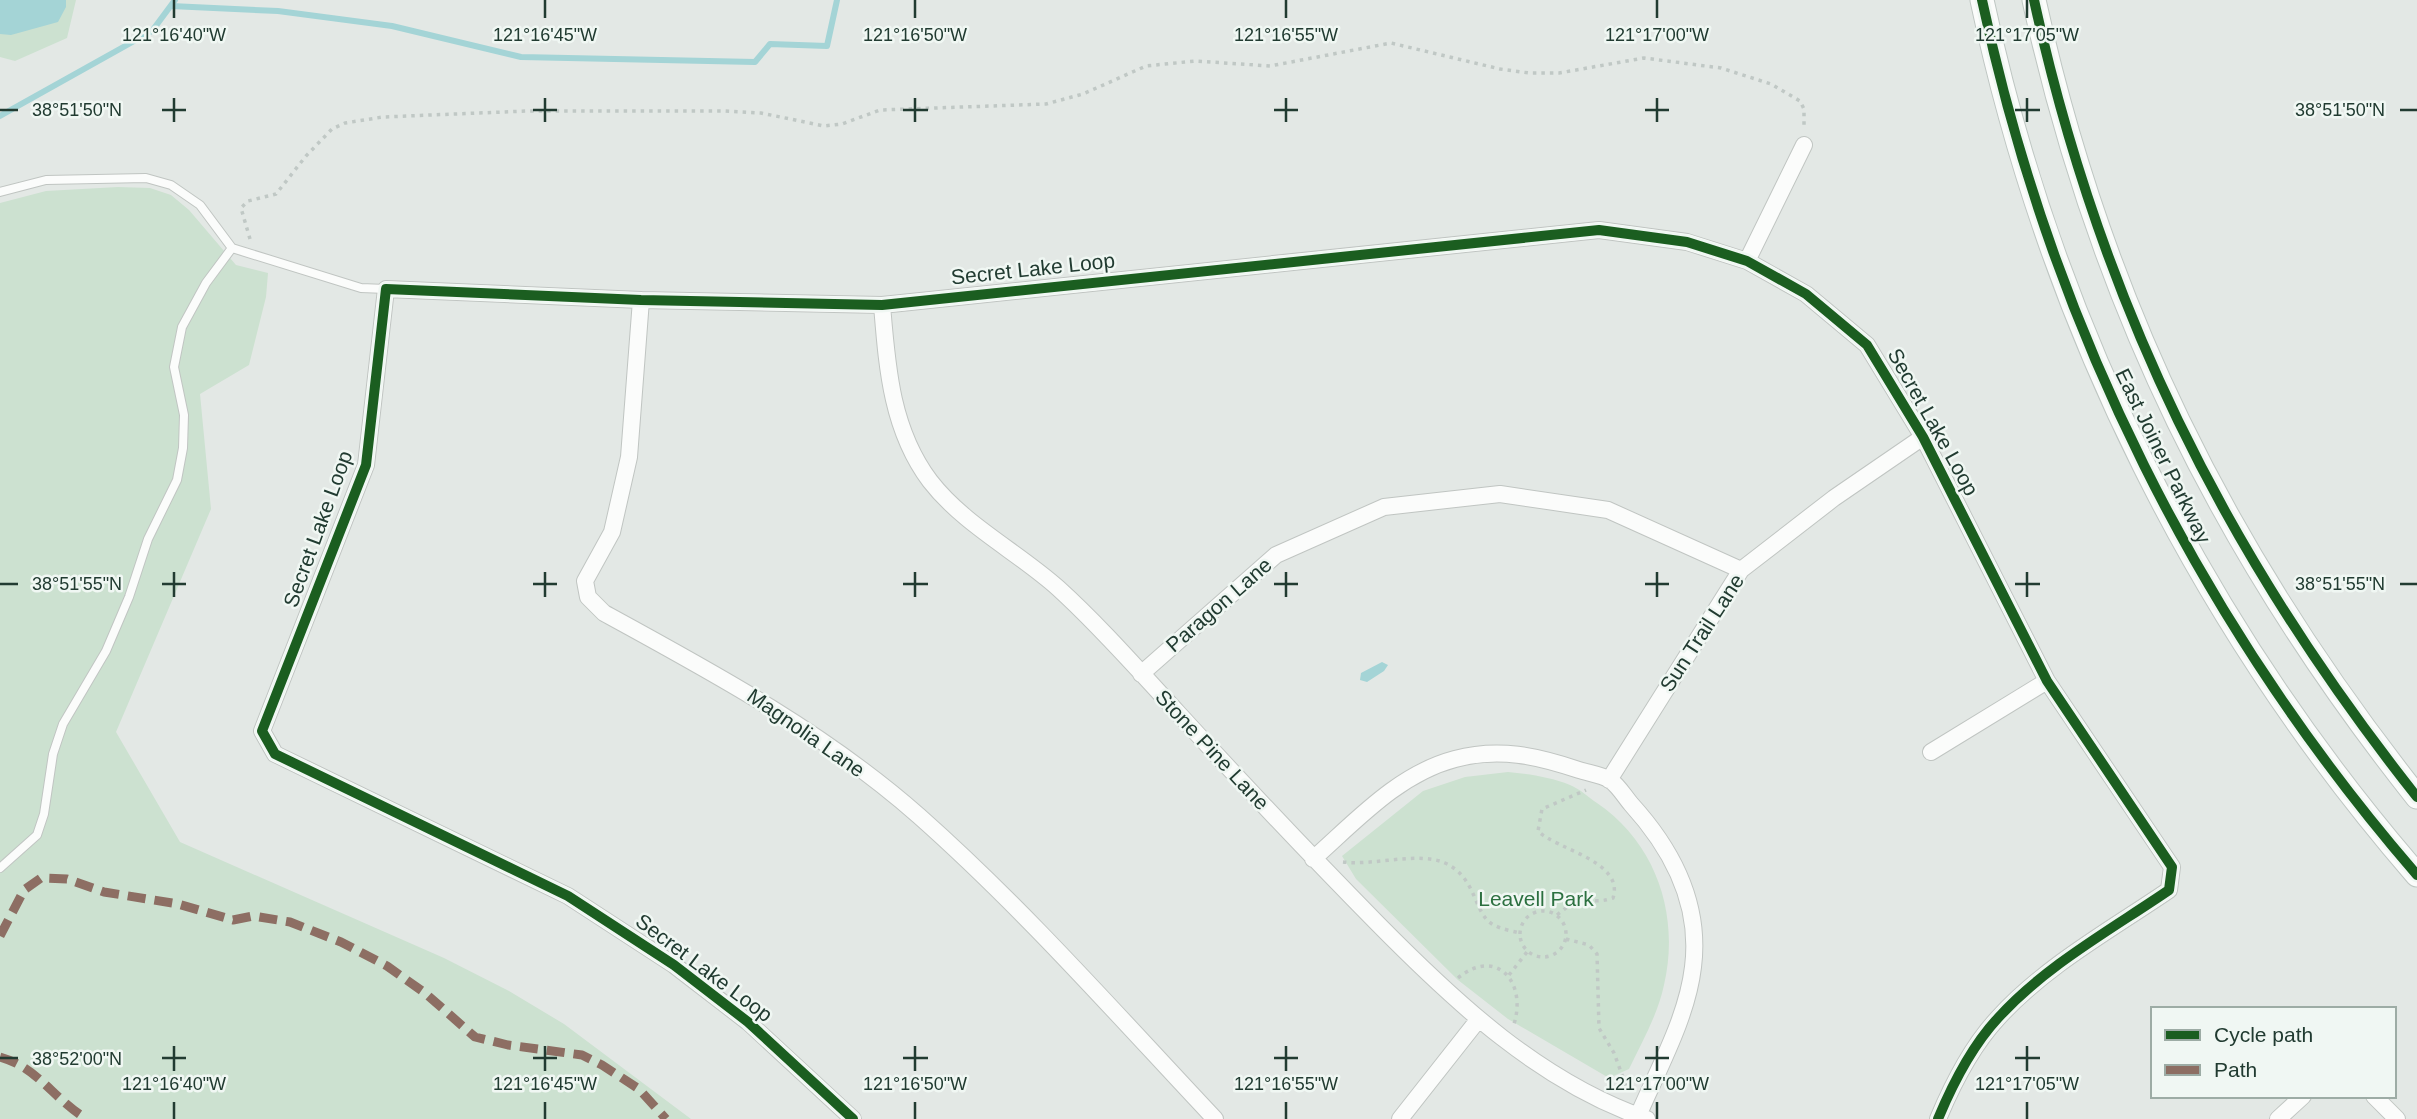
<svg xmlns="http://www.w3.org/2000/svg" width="2417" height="1119" viewBox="0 0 2417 1119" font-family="Arial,sans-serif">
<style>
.green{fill:#cce1d0}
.water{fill:#a4d4d6}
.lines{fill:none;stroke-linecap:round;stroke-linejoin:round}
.stream{stroke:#a4d4d6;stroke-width:6}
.service-casing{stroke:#c0c5c2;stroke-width:10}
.minor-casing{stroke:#c0c5c2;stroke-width:18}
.secondary-casing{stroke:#bec6c2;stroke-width:25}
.path{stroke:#c0c8c5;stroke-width:3.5;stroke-dasharray:3.5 5;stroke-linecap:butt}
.service{stroke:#fbfcfb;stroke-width:8}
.minor{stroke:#fbfcfb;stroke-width:16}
.secondary{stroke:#fbfcfb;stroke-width:23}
.quiet{stroke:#8d6e63;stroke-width:9;stroke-dasharray:18 9;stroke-linecap:butt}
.cycleway-casing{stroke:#f0f7f3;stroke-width:15}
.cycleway{stroke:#1b5e20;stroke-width:10}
.ticks{fill:none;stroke:#213b31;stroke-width:2.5}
.labels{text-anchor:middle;stroke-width:5;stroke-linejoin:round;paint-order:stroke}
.street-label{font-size:21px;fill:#213b31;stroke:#f0f7f3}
.park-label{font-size:21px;fill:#2c7040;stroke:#f0f7f3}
.ticks-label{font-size:18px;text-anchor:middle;fill:#213b31;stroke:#f0f7f3;stroke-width:5;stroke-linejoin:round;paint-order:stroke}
</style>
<rect width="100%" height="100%" fill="#e3e8e5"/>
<path class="green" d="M0,0H76L67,38L15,61L0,57Z
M118,187L150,188L171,195L189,210L236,265L268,273L266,297L249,365L200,394L211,509L116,732L180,842L444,958L509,991L564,1024L691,1119H0V203L46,191Z
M1508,772C1529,774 1550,777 1570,785C1580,789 1588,797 1597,803C1657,844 1680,916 1664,985C1658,1014 1642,1042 1629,1069L1609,1078L1508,1019L1458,980L1356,879L1342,856L1423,791L1465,777Z"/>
<path class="water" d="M0,0H66V7L58,22L11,35L0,34Z
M1382,662L1388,665L1384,671L1367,682L1360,680L1361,673Z"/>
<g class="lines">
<path class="stream" d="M171,6L278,11L392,26L521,57L755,62L770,44L827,46L837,0
M0,116L152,31L175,0"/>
<defs>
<path id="service" d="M0,192L46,180L146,178L171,185L200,205L232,248L361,288L386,289
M0,868L37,835L44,814L53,754L63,724L106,651L129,597L148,539L177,480L183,448L184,415L174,367L182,327L206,283L232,248"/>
<path id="minor" d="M1747,261L1804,145
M641,300L629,457L612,532L585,581L588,597L604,613C714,673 825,733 919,816C1025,910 1118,1016 1215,1119
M882,305C887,366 891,429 930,481C964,525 1018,552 1058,588C1101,627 1140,672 1179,714C1244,785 1310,855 1378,924C1456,1003 1540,1082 1647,1119
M1141,674L1276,555L1384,507L1500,494L1608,510L1741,570
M1931,752L2047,681
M1609,780L1741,570L1834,498L1923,437
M1313,859C1356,821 1398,774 1455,759C1499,747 1537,756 1579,770C1588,773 1602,775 1610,780C1618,785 1625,797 1631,804C1672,849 1701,904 1693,967C1687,1018 1658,1069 1638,1116
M2374,1096L2397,1119
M853,1119L748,1022L674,965L568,896L275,754L262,731L366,465L386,289L641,300L882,305L1599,230L1687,242L1747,261L1806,294L1867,345L1923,437L2047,681L2172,867L2169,890C2112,929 2045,966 1998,1018C1971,1047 1953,1083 1938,1119
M1400,1119L1478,1020
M2278,1119L2303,1096"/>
<path id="secondary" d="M1982,0C2051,325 2200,624 2417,875
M2034,0C2100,302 2225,555 2417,797"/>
</defs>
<use href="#service" class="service-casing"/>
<use href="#minor" class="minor-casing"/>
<use href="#secondary" class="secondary-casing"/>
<path class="path" d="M250,239L241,208L248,201L276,194L306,156L332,129L345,123L383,117L527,111H724L761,113L824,126L842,124L880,110L1046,104L1083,94L1146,66L1195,61L1270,66L1391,43L1500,69L1529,73H1559L1644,58L1721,68L1771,84L1800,101L1804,109V129
M1343,862C1374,866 1418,851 1445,863C1478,878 1473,915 1494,925C1501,929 1512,931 1520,933
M1520 934a23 23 0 1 1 46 0a23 23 0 1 1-46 0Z
M1557,915C1588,889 1587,907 1613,898C1625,861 1555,849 1538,831L1542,809L1586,790
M1566,939L1589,945L1597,954L1599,1028L1614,1053L1628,1091
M1509,975L1527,952
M1458,978C1497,946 1527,983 1514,1024"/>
<use href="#service" class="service"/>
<use href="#minor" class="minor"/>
<use href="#secondary" class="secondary"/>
<path class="quiet" d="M0,936L24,890L41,878L67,879L104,892L178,904L233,920L253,916L290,922L341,942L387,966L425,993L475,1037L508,1045L582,1055L602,1065L639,1089L666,1119
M0,1057C39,1068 53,1099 87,1119"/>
<defs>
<path id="cycleway" d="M1982,0C2051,325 2200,624 2417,875
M2034,0C2100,302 2225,555 2417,797
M853,1119L748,1022L674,965L568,896L275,754L262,731L366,465L386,289L641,300L882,305L1599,230L1687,242L1747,261L1806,294L1867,345L1923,437L2047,681L2172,867L2169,890C2112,929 2045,966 1998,1018C1971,1047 1953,1083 1938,1119"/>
</defs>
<use href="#cycleway" class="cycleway-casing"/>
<use href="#cycleway" class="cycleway"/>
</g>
<path class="ticks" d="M174,0V18M545,0V18M915,0V18M1286,0V18M1657,0V18M2027,0V18M174,98V122M545,98V122M915,98V122M1286,98V122M1657,98V122M2027,98V122M0,110H18M162,110H186M533,110H557M903,110H928M1274,110H1298M1645,110H1669M2015,110H2040M2400,110H2417M174,572V597M545,572V597M915,572V597M1286,572V597M1657,572V597M2027,572V597M0,584H18M162,584H186M533,584H557M903,584H928M1274,584H1298M1645,584H1669M2015,584H2040M2400,584H2417M174,1046V1071M545,1046V1071M915,1046V1071M1286,1046V1071M1657,1046V1071M2027,1046V1071M0,1058H18M162,1058H186M533,1058H557M903,1058H928M1274,1058H1298M1645,1058H1669M2015,1058H2040M174,1102V1119M545,1102V1119M915,1102V1119M1286,1102V1119M1657,1102V1119M2027,1102V1119"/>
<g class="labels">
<g class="street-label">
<text transform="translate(1033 269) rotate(-6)" y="7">Secret Lake Loop</text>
<text transform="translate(1933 422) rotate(61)" y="7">Secret Lake Loop</text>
<text transform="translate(2163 456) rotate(64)" y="7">East Joiner Parkway</text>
<text transform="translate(318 529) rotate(-70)" y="7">Secret Lake Loop</text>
<text transform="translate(1219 605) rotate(-41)" y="7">Paragon Lane</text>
<text transform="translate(1702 633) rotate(-57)" y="7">Sun Trail Lane</text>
<text transform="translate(806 733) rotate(35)" y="7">Magnolia Lane</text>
<text transform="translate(1212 750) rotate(47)" y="7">Stone Pine Lane</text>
<text transform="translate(704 968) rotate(37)" y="7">Secret Lake Loop</text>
</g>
<g class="park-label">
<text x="1536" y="906">Leavell Park</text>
</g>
</g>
<g class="ticks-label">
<text x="174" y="41">121°16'40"W</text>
<text x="545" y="41">121°16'45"W</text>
<text x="915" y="41">121°16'50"W</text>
<text x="1286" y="41">121°16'55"W</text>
<text x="1657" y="41">121°17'00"W</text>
<text x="2027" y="41">121°17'05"W</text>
<text x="2340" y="116">38°51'50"N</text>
<text x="77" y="116">38°51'50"N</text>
<text x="2340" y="590">38°51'55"N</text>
<text x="77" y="590">38°51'55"N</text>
<text x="77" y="1065">38°52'00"N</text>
<text x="174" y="1090">121°16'40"W</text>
<text x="545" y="1090">121°16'45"W</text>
<text x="915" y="1090">121°16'50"W</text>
<text x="1286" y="1090">121°16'55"W</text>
<text x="1657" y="1090">121°17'00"W</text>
<text x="2027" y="1090">121°17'05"W</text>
</g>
<rect x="2151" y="1007" width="245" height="91" fill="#f0f7f3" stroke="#9daca5" stroke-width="2"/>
<rect x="2165" y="1030" width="35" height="10" fill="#1b5e20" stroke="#9daca5" stroke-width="2"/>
<text x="2214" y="1042" font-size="21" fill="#213b31">Cycle path</text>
<rect x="2165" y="1065" width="35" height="10" fill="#8d6e63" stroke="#9daca5" stroke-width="2"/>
<text x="2214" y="1077" font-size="21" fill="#213b31">Path</text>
</svg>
